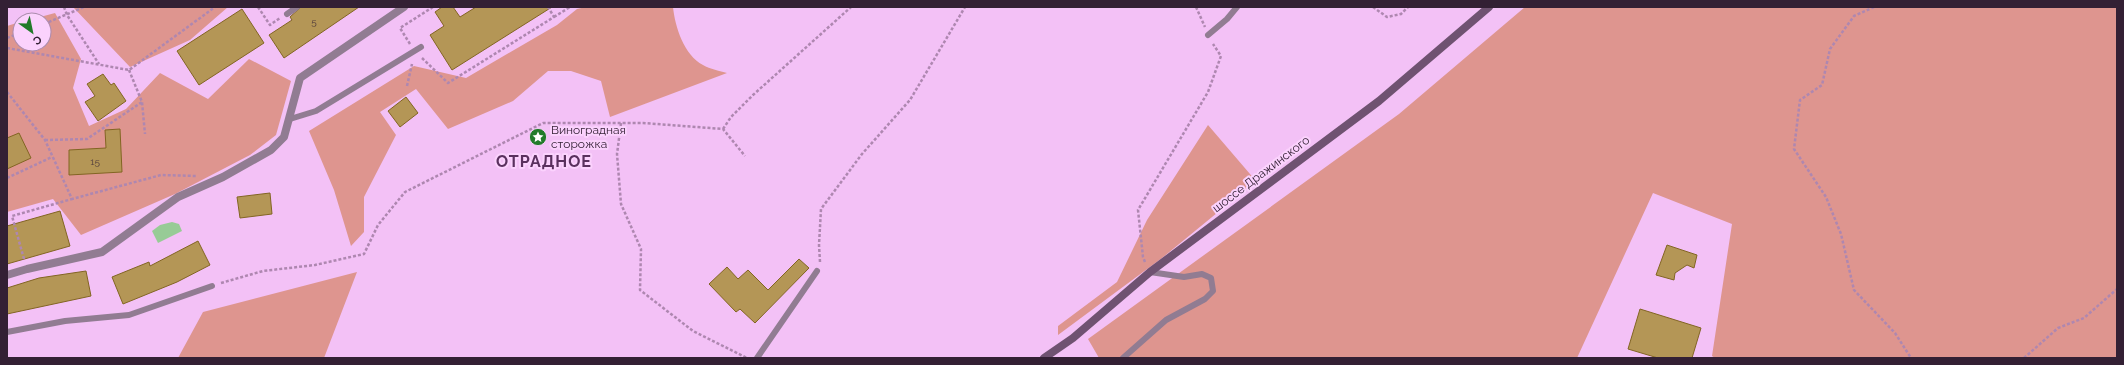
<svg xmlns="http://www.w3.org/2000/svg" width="2124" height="365" viewBox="0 0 2124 365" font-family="Raleway,sans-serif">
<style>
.green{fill:#de958f}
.water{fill:#97cb96}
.building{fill:#b49656;stroke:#826523}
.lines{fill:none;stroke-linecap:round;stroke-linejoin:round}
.path{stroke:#ae87b0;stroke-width:2.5;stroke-dasharray:3 2;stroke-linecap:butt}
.service{stroke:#917c92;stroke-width:6}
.minor{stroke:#917c92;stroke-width:8}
.secondary{stroke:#6f5271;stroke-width:8}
.labels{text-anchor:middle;stroke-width:4;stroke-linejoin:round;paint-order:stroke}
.number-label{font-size:10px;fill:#533e3c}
.poi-label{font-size:12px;fill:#332034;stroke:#fbd2fd;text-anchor:start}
.street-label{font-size:12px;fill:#332034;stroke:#fbd2fd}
.district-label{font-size:16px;font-weight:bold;letter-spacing:1px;fill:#5a305e;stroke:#fbd2fd}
</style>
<rect width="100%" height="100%" fill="#f3c1f6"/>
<path class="green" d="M73,7H228L190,40L130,67Z
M586,7H673C675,27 684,55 703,65C710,69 720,71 727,73L610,117L601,81L571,71H548L513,101L448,129L416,89L380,112L396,135L364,197V232L351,246L334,190L309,131L414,66L466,78L557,25L577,9Z
M1525,7H2117V358H1715L1712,356L1732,224L1653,193L1577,358H1099L1088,339L1399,114Z
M55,13L81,59L73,88L89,126L126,109L160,73L208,99L249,59L291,81L276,135L250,155L175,194L81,235L53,199L7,212V26L20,22V44H44V20H29Z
M1208,125L1256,181L1162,258L1058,335V326L1117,282L1147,220Z
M357,272L324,358H178L203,312Z"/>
<path class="water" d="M172,222L179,224L182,231L158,243L152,231L160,225Z"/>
<path class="building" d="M301,7H359L284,58L269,35L292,20L290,17Z
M442,7H453L460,17L476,7H552L452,70L430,35L444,26L435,12Z
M242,9L264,43L199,85L177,51Z
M103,74L111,85L114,83L126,101L98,121L85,102L95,96L87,84Z
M406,97L418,113L400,127L388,111Z
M120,129L122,172L69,175V150L106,148L105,130Z
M19,133L31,158L7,169V138Z
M270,193L272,214L240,218L237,197Z
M60,211L70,246L7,264V226Z
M198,241L210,265L177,282L123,304L112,277L149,262L150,266Z
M1667,245L1697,255L1694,268L1687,265L1675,273L1674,280L1656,275Z
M799,259L809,268L755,323L740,309L736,312L709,284L727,267L738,279L748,270L768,290Z
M86,271L91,296L7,314V288L39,278Z
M1640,309L1701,328L1692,358H1658L1628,349Z"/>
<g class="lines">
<path class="path" d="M64,7L67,15L99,64
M258,7L270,25L280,18
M1196,7L1205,27
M1373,7L1387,17L1401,14L1408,7
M1874,7L1854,16L1830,49L1822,85L1800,100L1794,149L1826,197L1841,234L1854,290L1895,333L1911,358
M554,17L570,7
M44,24L84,7
M7,38L20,33
M410,44L400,28L433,7
M7,48L129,70L215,7
M422,58L448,83L554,17L548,7
M129,70L142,102L145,134
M407,86L412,64
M7,92L45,140L72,199L161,175L196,176
M621,123L617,154L621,204L641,249L640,290L693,331L747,358
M723,129L731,117L753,95L851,7
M45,140L87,139L142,102
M7,178L52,157
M24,259L12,216L72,199
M820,262L819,245L821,209L862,154L910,100L965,7
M1145,262L1143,257L1138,210L1208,92L1221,56L1213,44
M221,283L263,271L315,265L364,254L378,225L405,192L543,123H643L723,129L745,156
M2024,358L2058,328L2084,318L2117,289"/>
<path class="service" d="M287,14L297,7
M1208,35L1227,19L1237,7
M290,119L316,111L421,47
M7,332L65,321L129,315L212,286
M757,358L817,271
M1123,358L1166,320L1205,299L1213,291L1211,278L1202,274L1184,277L1150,272"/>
<path class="minor" d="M7,275L27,269L102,252L178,197L223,177L271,150L284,137L300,78L404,7"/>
<path class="secondary" d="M1044,358L1073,338L1150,272L1379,101L1489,7"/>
</g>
<defs>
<symbol id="sight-disc" viewBox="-11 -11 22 22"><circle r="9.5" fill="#227b2a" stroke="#fbd2fd"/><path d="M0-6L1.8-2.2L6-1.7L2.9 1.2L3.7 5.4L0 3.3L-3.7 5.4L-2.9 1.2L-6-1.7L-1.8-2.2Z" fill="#fff"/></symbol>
</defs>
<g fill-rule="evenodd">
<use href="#sight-disc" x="528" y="127" width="20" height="20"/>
</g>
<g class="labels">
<g class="number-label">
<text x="314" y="25">5</text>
<text x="95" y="165">15</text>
</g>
<g class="poi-label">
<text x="551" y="134">Виноградная<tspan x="551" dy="14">сторожка</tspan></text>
</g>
<g class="street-label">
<text transform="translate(1261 174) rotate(-37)" y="4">шоссе Дражинского</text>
</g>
<g class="district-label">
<text x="544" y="167">ОТРАДНОЕ</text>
</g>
</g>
<rect width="2124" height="365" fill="none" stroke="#332034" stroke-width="16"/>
<g transform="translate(32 32) rotate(147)"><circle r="19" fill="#fbd2fd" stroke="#ab8bad"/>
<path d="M0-3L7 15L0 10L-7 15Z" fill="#227b2a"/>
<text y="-6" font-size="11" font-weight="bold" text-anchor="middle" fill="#332034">С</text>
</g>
</svg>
